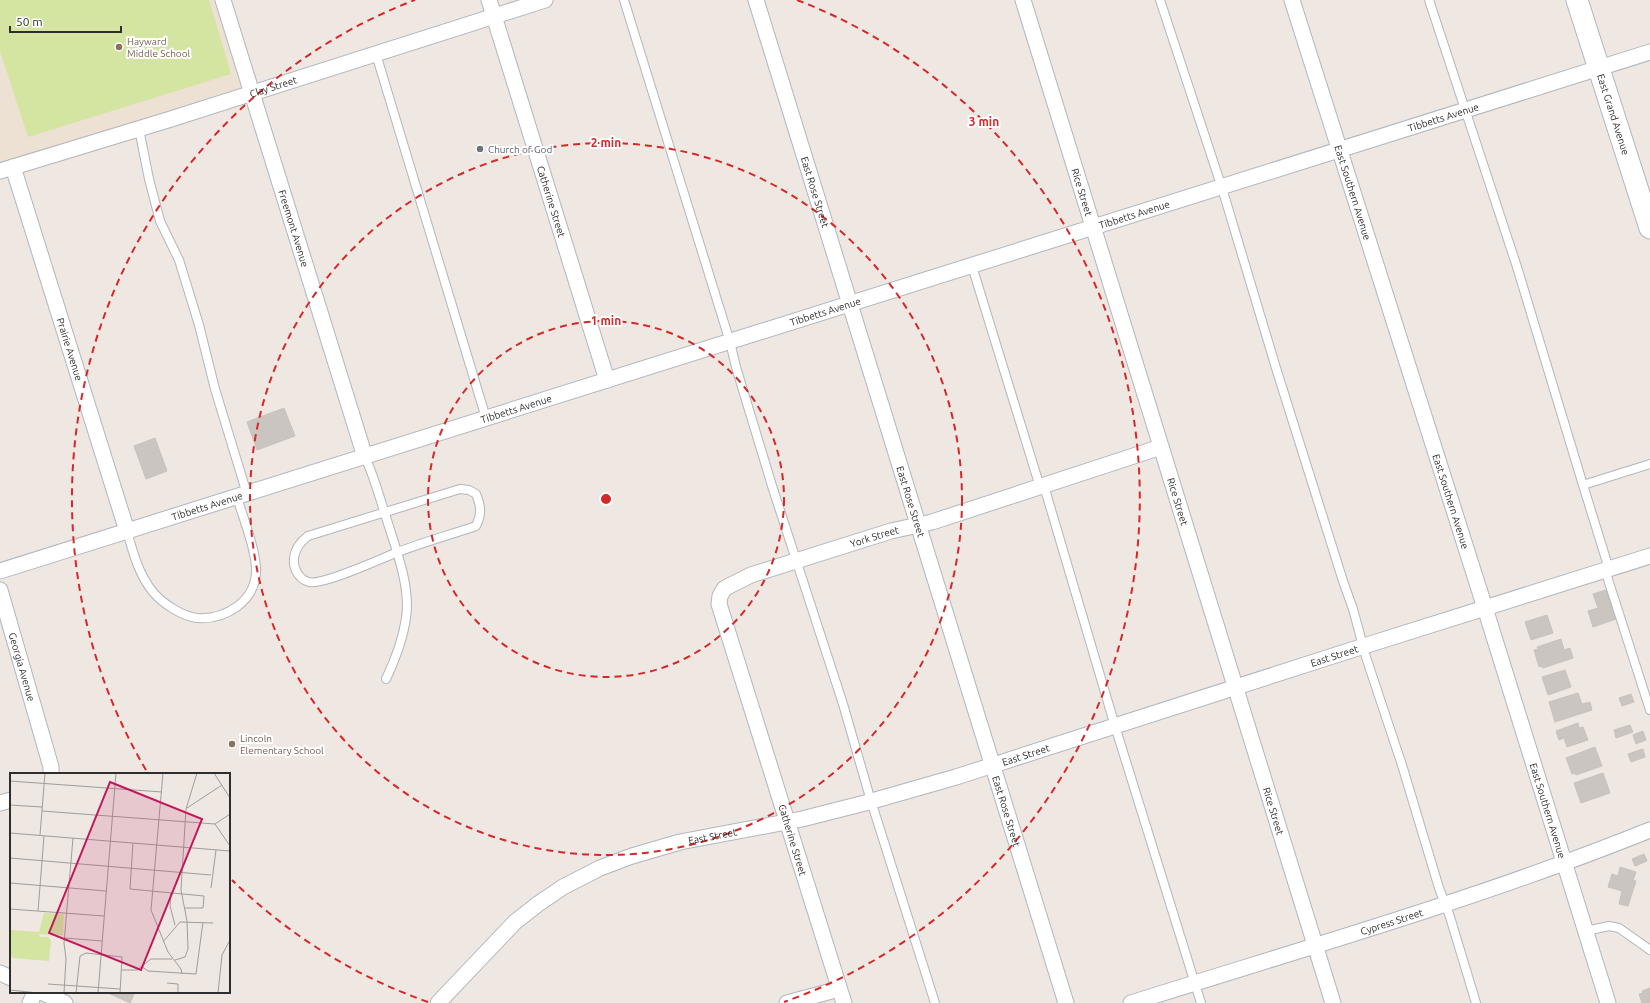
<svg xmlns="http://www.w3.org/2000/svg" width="1650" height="1003" viewBox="0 0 1650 1003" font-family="Ubuntu,sans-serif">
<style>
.education{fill:#ede1d3}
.pitch{fill:#d3e5a0}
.building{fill:#cac5c0;stroke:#c9c2bb}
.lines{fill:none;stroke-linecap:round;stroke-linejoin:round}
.lane-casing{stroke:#b2b6bd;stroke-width:10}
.street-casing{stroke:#b2b6bd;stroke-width:17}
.secondary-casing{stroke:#b2b6bd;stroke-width:23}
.lane{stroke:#fff;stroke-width:8}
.street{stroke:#fff;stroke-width:15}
.secondary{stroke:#fff;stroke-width:21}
.ring{fill:none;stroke:#d62828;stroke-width:2;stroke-dasharray:7 5}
.education-dot{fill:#8d6e63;stroke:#fff;stroke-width:1.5}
.worship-dot{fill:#6b7280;stroke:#fff;stroke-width:1.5}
.labels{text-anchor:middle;stroke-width:4;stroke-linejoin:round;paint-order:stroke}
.education-label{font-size:10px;fill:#785e54;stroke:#fff;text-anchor:start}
.street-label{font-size:10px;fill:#2e2e2e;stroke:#fff}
.worship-label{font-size:10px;fill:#5b616d;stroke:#fff;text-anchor:start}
.inset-road{fill:none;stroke:#a19d9a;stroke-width:1}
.view{fill:#c2185b;fill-opacity:0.15;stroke:#c2185b;stroke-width:2}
.inset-edge{fill:none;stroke:#2e2e2e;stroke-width:2}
.centre{fill:#d62828;stroke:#fff;stroke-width:2}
.ring-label{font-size:12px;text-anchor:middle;font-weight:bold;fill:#d62828;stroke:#fff;stroke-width:4;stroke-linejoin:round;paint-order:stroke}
</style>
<rect width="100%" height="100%" fill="#eee7e2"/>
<path class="education" d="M0,0H223L252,93L0,171Z"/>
<path class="pitch" d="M0,0H209L231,74L28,137L0,51Z"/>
<path class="building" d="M284,408L295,436L257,450L247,422Z
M155,438L167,471L146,479L134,446Z
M1606,590L1616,619L1593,627L1588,611L1598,608L1593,594Z
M1547,615L1553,633L1531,640L1525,622Z
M1561,639L1564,650L1570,648L1573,658L1543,668L1542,666L1539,667L1534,650L1538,649L1537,647Z
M1565,670L1571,687L1548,695L1542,677Z
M1578,693L1582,704L1590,702L1592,710L1555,722L1549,702Z
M1631,694L1634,702L1622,706L1619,698Z
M1578,723L1579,728L1583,727L1588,740L1567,747L1564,738L1559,740L1556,731Z
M1630,725L1633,732L1616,738L1614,730Z
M1643,731L1646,740L1636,744L1633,735Z
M1595,747L1602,766L1576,775L1575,773L1572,774L1566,758Z
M1643,749L1645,757L1631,762L1628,754Z
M1603,773L1610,793L1581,803L1574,783Z
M1644,854L1647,861L1635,866L1632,859Z
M1620,867L1636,872L1633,880L1636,881L1628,906L1619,904L1622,891L1608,887L1612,874L1618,876Z
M1650,988V1003H1642L1639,994L1643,993L1642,991Z
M106,992H135L130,1003Z"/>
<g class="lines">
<defs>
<path id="lane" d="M624,0L730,342L736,367L773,489L843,704L871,801L935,1003
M1160,0L1222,188L1276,368L1343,581L1353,609L1366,657L1402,765L1439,888L1450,917L1476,1003
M1429,0L1517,267L1583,485
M376,54L486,418
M139,129L149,179L160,221L179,260L199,325L215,389L247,494
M972,266L1040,487
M365,457C374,476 379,496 386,517C395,547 411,586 406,618C403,639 395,660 386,679
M1044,486L1115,726L1201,1003
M460,489L469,490L476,494C481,506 482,514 476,526C450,535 423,542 398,552C382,558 322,586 309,582C298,579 293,568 294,558C295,548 300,542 308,536Z
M127,531C133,553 139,575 153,592C163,604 182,616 197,618C225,620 254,602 256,573C257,552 243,518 237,497
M1609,569L1583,485L1650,464
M1605,570L1650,710
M1586,931L1609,926L1619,928L1650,950"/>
<g id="street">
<path id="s1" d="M223,0L365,457"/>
<path id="s2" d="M489,0L607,380"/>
<path id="s3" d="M756,0L1066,1003"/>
<path id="s4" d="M1023,0L1333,1003"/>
<path id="s5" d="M1292,0L1485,608L1608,1003"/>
<path id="s6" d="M13,167L127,531"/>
<path id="s7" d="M0,171L171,119L545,0"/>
<path id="s8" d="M0,571L1650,52"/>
<path id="s9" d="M0,590L51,767V774"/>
<path d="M0,803L11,800"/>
<path d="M0,973L11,978"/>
<path d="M41,992L65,1003"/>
<path d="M30,1003L35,992"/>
<path id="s10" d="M438,1003L515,922L538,904L563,887L600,868L632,856L680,842L802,819L865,803L956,777L1364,646L1650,556"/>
<path d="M787,1003L839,989"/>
<path id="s11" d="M844,1003L719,604L720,596L724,589L729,586L751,575L891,531L932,522L1161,447"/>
<path id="s12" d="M1131,1003C1305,948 1481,898 1650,830"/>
</g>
<g id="secondary">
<path id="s13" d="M1577,0L1650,228"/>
</g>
</defs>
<use href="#lane" class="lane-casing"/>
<use href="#street" class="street-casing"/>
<use href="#secondary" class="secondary-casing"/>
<use href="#lane" class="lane"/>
<use href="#street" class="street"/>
<use href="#secondary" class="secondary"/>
</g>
<g class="ring">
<circle cx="606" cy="499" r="178"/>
<circle cx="606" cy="499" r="356"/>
<path d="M428 1002A534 534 0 0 1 232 880M146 770A534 534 0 0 1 415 0M797 0A534 534 0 0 1 784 1002"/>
</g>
<g class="education-dot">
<circle cx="119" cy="47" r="4"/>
<circle cx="232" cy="744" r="4"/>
</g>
<circle class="worship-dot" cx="480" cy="149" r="4"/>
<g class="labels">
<g class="education-label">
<text x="127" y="45">Hayward<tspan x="127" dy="12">Middle School</tspan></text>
<text x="240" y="742">Lincoln<tspan x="240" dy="12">Elementary School</tspan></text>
</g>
<g class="street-label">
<text dy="4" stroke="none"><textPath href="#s7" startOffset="286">Clay Street</textPath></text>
<text dy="4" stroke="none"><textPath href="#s13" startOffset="120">East Grand Avenue</textPath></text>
<text dy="4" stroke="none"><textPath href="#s8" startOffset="1513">Tibbetts Avenue</textPath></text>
<text dy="4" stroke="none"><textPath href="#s3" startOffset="201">East Rose Street</textPath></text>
<text dy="4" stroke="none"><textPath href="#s4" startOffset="201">Rice Street</textPath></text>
<text dy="4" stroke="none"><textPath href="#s5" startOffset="202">East Southern Avenue</textPath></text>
<text dy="4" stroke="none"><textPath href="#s2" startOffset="211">Catherine Street</textPath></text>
<text dy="4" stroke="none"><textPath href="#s8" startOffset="1189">Tibbetts Avenue</textPath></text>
<text dy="4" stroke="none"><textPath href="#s1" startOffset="239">Freemont Avenue</textPath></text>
<text dy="4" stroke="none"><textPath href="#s8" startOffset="865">Tibbetts Avenue</textPath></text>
<text dy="4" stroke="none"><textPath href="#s6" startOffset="191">Prairie Avenue</textPath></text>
<text dy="4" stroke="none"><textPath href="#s8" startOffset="541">Tibbetts Avenue</textPath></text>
<text dy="4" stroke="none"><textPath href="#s4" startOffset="525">Rice Street</textPath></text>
<text dy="4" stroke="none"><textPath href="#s5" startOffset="526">East Southern Avenue</textPath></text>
<text dy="4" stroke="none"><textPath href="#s3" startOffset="525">East Rose Street</textPath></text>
<text dy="4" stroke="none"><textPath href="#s8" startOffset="217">Tibbetts Avenue</textPath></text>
<text dy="4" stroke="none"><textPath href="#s11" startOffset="594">York Street</textPath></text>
<text dy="4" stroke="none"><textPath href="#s10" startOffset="978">East Street</textPath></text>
<text dy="4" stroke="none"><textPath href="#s9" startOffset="80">Georgia Avenue</textPath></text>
<text dy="4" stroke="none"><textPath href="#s10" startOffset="654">East Street</textPath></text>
<text dy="4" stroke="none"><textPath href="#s5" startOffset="850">East Southern Avenue</textPath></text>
<text dy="4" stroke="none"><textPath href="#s3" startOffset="849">East Rose Street</textPath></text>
<text dy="4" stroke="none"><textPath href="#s4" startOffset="849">Rice Street</textPath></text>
<text dy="4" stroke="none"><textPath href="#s10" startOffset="330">East Street</textPath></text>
<text transform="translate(793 840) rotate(73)" y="4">Catherine Street</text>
<text dy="4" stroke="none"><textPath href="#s12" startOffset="273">Cypress Street</textPath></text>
</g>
<g class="worship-label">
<text x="488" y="153">Church of God</text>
</g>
</g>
<g transform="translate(10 773)">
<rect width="220" height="220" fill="#eee7e2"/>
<path d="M34,140L54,141L53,162L29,161L30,164H39L41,168L39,188L3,185L0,182L1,157L29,159Z" fill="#d3e5a0"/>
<path class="inset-road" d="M153,0L141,137L158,179L171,196L172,201M204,0L220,25M0,8L152,19M0,32L32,34M177,35L212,12M32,38L205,51L220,41M205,51L220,73M0,60L220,78M30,62L35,0M123,70L120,116L194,123L193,135H175M0,85L201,102M0,110L96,118M201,115L206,77M161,120L160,133L165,152M0,136L94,143M28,138L34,63M55,165L92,168M153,169L170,149L203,150M165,187L175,184L178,176L177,148L171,117L176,36L187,0M131,193L138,198L186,201L193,149M112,197H127L141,186H162M157,210L168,211V220M38,211L110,216M0,217L28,220M54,220L56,186L54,170L63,65M66,220L70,183L76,180L112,184L110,220M88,220L106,0M208,220L212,182L220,167"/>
<path class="view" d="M100,9L192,46L131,197L39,160Z"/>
<rect width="220" height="220" class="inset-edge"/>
</g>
<circle cx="606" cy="499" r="6" class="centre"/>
<g class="ring-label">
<text x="984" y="126">3 min</text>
<text x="606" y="147">2 min</text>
<text x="606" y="325">1 min</text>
</g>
<path d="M10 26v6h111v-6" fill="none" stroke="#2e2e2e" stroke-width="2"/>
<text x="16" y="26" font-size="12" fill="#2e2e2e" stroke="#ffffff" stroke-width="3" paint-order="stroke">50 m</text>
</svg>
